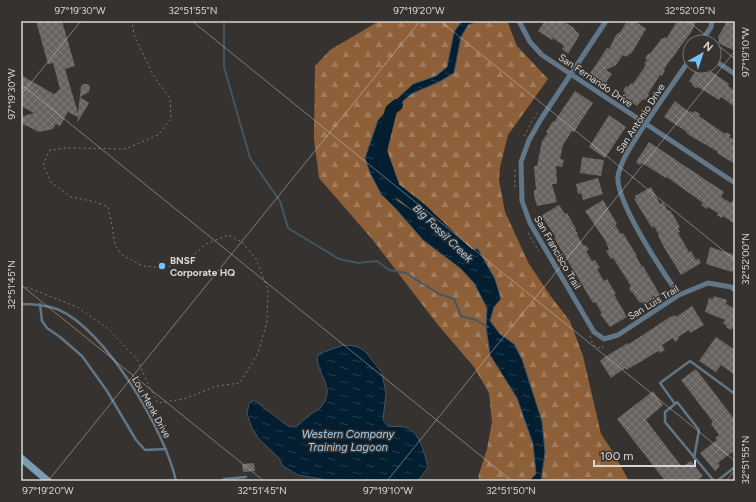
<svg xmlns="http://www.w3.org/2000/svg" width="756" height="502" viewBox="0 0 756 502" font-family="Figtree,sans-serif">
<style>
.forest{fill:url(#forest-firs)}
.water{fill:url(#water-ripples);stroke:#435662}
.lines{fill:none;stroke-linecap:round;stroke-linejoin:round}
.stream{stroke:#435662;stroke-width:2}
.river{stroke:#031e30;stroke-width:12}
.building{fill:url(#building-cross-hatch)}
.path{stroke:#7e7c79;stroke-width:1;stroke-dasharray:2 3;stroke-linecap:butt}
.lane{stroke:#617687;stroke-width:2.5}
.street{stroke:#617687;stroke-width:5}
.secondary{stroke:#799cb7;stroke-width:7}
.ticks{fill:none;stroke:#d9d7d5;stroke-width:1;stroke-opacity:0.45}
.poi-dot{fill:#76c0f7;stroke:#35322f;stroke-width:1.5}
.labels{text-anchor:middle;stroke-width:3;stroke-linejoin:round;paint-order:stroke}
.street-label{font-size:10px;fill:#d9d7d5;stroke:#35322f}
.poi-label{font-size:10px;font-weight:bold;fill:#d9d7d5;stroke:#35322f;text-anchor:start}
.water-label{font-size:11px;font-style:italic;fill:#a5d1f3;stroke:#35322f}
.neatline{fill:none;stroke:#d9d7d5;stroke-width:1.5}
.ticks-label{font-size:10px;text-anchor:middle;fill:#d9d7d5}
</style>
<defs>
<pattern id="forest-firs" width="22" height="20" patternUnits="userSpaceOnUse"><rect width="22" height="20" fill="#8e6039"/><path d="M5 1l3.5 6h-7zM16 11l3.5 6h-7z" fill="#a27d5e"/></pattern>
<pattern id="water-ripples" width="26" height="14" patternUnits="userSpaceOnUse"><rect width="26" height="14" fill="#031e30"/><path d="M2 4q2-2 4 0t4 0M15 11q2-2 4 0t4 0" fill="none" stroke="#273e4d"/></pattern>
<pattern id="building-cross-hatch" width="8" height="8" patternUnits="userSpaceOnUse"><rect width="8" height="8" fill="#676360"/><path d="M0 0l8 8M0 8l8-8" fill="none" stroke="#7c7976"/></pattern>
</defs>
<rect width="100%" height="100%" fill="#35322f"/>
<path class="forest" d="M379,21H507L517,46L548,79L508,135L500,167L499,180L505,212L529,264L552,298L570,321L583,356L601,434L613,452L629,481H478L479,474L487,449L492,422L489,393L474,367L438,325L372,239L319,178L314,139L315,66L330,50Z"/>
<path class="water" d="M462,21H479L468,25L461,37L454,73L439,82L411,94L399,105L382,127L379,153L385,176L398,201L431,222L438,231L466,249H478L495,279L501,299L494,307L490,321L500,334L514,344L522,359L542,421L545,453L541,481H529L536,474L533,444L517,398L490,355L486,327L487,308L474,283L460,268L423,240L396,209L381,194L370,173L365,158L378,120L399,97L413,84L436,76L447,67L454,32Z
M344,345L357,346L366,352L382,373L386,393L383,420L388,426C393,427 399,426 404,427C419,429 425,455 428,467L418,481H333L298,475L283,466L278,457L259,439L252,428L247,414L249,403L254,400L288,426L296,427C301,423 305,418 311,414C314,412 318,410 321,407C338,386 314,374 318,354Z"/>
<g class="lines">
<path class="stream" d="M224,21V67L250,158L280,201L288,228L339,259L358,263L377,261L389,270L406,273L439,294L454,299L461,316L476,320L488,327"/>
<path class="river" d="M397,105L391,110L381,151L394,188L422,210L466,252"/>
</g>
<path class="building" d="M36,21H62L75,66L65,69L78,113L81,86L84,84H88L90,87L89,92L80,97L89,103L77,123L78,117L68,112L60,126L56,124L53,129L39,132L25,125H21V117L34,113L21,106V75L54,94L60,89L53,63L48,64Z
M545,21H563L574,28V29L579,34V36L568,54L562,49L564,46L553,38L552,40L538,31Z
M627,21H635L646,29L631,54L630,53L627,57L623,55L616,65L606,70L612,74L604,85L589,75L607,48L609,49L616,35L621,31Z
M677,21H696L692,31L664,69L665,70L662,76L660,75L648,94L649,95L645,100L643,99L637,106L622,96L625,92L623,91L626,86L628,87L631,83L633,84L646,65L644,64L647,60L645,58L649,53L650,54L662,38L664,39L665,37L667,38Z
M725,21H735V51L718,43L719,40L718,37L725,25Z
M699,66L709,70L729,84L728,86L735,91V107L721,97L719,100L703,90L697,87L696,88L692,85L693,84L689,81Z
M575,91L593,103L574,132L572,131L563,145L560,159L564,160L562,167L556,166L557,184H552L557,202L537,206L534,196V190H536L534,166H537L542,141L548,133L546,132L553,121L554,122Z
M675,101L689,112L690,111L694,113L695,111L700,114L699,116L725,134L726,132L731,135L729,137L734,140L732,144L735,146V164L717,153L718,152L708,146L692,137L686,133L687,132L664,117Z
M609,115L626,127L605,158L589,147Z
M649,142L724,192L721,197L731,203L735,197V224L723,216L722,218L717,215L718,213L708,207L707,209L701,205L703,203L667,177L666,178L642,163L640,165L636,162Z
M582,157L604,160L601,176L580,173Z
M598,178L603,194L583,200L581,193L578,194L576,184Z
M651,187L660,204L663,202L668,211L670,210L680,227L678,228L680,232L678,233L689,252L691,251L696,260L698,258L701,263L681,275L665,249L658,236L659,235L654,226L652,228L634,199L636,198L635,196Z
M603,200L617,224L615,225L621,234L623,233L637,256H636L642,267L643,266L660,295L644,305L642,302L640,303L632,292H631L629,288L631,286L624,275L613,258L611,259L606,251L609,249L606,243H607L585,211Z
M559,205L565,214L567,213L576,229L575,230L578,234L577,235L584,246L586,245L589,250L586,251L592,261L595,260L600,268L597,269L604,281L607,279L616,294H614L616,298L627,317L610,327L600,314L602,313L595,302L593,303L554,238L556,237L541,216Z
M710,247L735,255V272L733,271L732,272L706,264Z
M714,296L727,300L726,304L735,309V330L732,328L731,330L726,327L727,326L723,323L725,320L705,312L709,298L713,299Z
M692,306L704,325L690,333L689,330L678,337L679,338L675,342L673,338L662,345L665,350L660,353L658,351L642,361L626,370L625,368L611,378L600,361L603,358L628,343L629,344L670,317L675,315L676,317Z
M716,337L735,350V375L721,365L716,372L699,361Z
M696,369L735,420V450L718,463L720,466L715,471L700,453L717,440L715,438L719,435L711,424L713,422L681,380Z
M653,391L663,405L646,420L682,467L691,461L703,476L696,481H665L617,419Z
M254,463L255,471L243,472L242,464Z"/>
<g class="lines">
<path class="path" d="M524,136L537,113
M515,170V190
M528,233L539,251
M21,287L29,288L77,307L106,327L137,359L148,384L158,403L184,399L217,386L240,383L258,353L267,322L268,289L256,259L242,242L228,235L206,244L187,261L164,268L143,266L122,255L115,245L112,225L108,207L96,202L71,197L51,182L43,165L50,150L67,148L125,149L158,135L171,119L170,98L153,75L134,35L132,21
M590,336L593,345L602,349L603,346"/>
<path class="lane" d="M21,304C34,304 45,305 57,309C106,329 165,431 176,481
M40,304L42,321L47,328L60,337L82,356L107,391L136,440L145,450L166,449
M675,404L665,412V422L714,481
M694,458L699,430L677,402L675,404L660,383L690,361L735,394
M222,481L224,479L246,477
M717,481L735,467"/>
<path class="street" d="M519,21L530,42L542,55L735,183
M606,21L541,119L529,140L521,162L522,201L530,223L594,332L604,339L618,335L679,295L708,283L731,287L735,290
M701,42L711,27L712,21
M714,60L735,74
M679,295C664,274 615,201 618,176C621,161 630,148 638,135C655,109 673,84 690,59"/>
<path class="secondary" d="M21,458L48,481"/>
</g>
<path class="ticks" d="M192,21L735,461M440,21L735,260M688,21L735,59M21,84L512,481M21,95L81,21M21,285L264,481M48,481L420,21M387,481L735,51M726,481L735,470"/>
<circle class="poi-dot" cx="162" cy="266" r="4"/>
<g class="labels">
<g class="street-label">
<text transform="translate(596 80) rotate(34)" y="4">San Fernando Drive</text>
<text transform="translate(640 118) rotate(-57)" y="4">San Antonio Drive</text>
<text transform="translate(558 252) rotate(60)" y="4">San Francisco Trail</text>
<text transform="translate(653 302) rotate(-31)" y="4">San Luis Trail</text>
<text transform="translate(152 407) rotate(61)" y="4">Lou Menk Drive</text>
</g>
<g class="poi-label">
<text x="170" y="264">BNSF<tspan x="170" dy="12">Corporate HQ</tspan></text>
</g>
<g class="water-label">
<text transform="translate(443 233) rotate(44)" y="4">Big Fossil Creek</text>
<text x="348" y="438">Western Company<tspan x="348" dy="13">Training Lagoon</tspan></text>
</g>
</g>
<rect width="756" height="502" fill="none" stroke="#35322f" stroke-width="44"/>
<g transform="translate(702 54) rotate(39)"><circle r="19" fill="#35322f" stroke="#777471"/>
<path d="M0-3L7 15L0 10L-7 15Z" fill="#76c0f7"/>
<text y="-6" font-size="11" font-weight="bold" text-anchor="middle" fill="#d9d7d5">N</text>
</g>
<path d="M594 460v6h101v-6" fill="none" stroke="#d9d7d5" stroke-width="2"/>
<text x="600" y="460" font-size="12" fill="#d9d7d5" stroke="#35322f" stroke-width="3" paint-order="stroke">100 m</text>
<rect x="22" y="22" width="712" height="458" class="neatline"/>
<g class="ticks-label">
<text x="80" y="14">97°19'30"W</text>
<text x="193" y="14">32°51'55"N</text>
<text x="419" y="14">97°19'20"W</text>
<text x="690" y="14">32°52'05"N</text>
<text transform="translate(745 52) rotate(-90)" y="4">97°19'10"W</text>
<text transform="translate(11 94) rotate(-90)" y="4">97°19'30"W</text>
<text transform="translate(745 259) rotate(-90)" y="4">32°52'00"N</text>
<text transform="translate(11 285) rotate(-90)" y="4">32°51'45"N</text>
<text transform="translate(745 460) rotate(-90)" y="4">32°51'55"N</text>
<text x="48" y="494">97°19'20"W</text>
<text x="262" y="494">32°51'45"N</text>
<text x="388" y="494">97°19'10"W</text>
<text x="511" y="494">32°51'50"N</text>
</g>
</svg>
